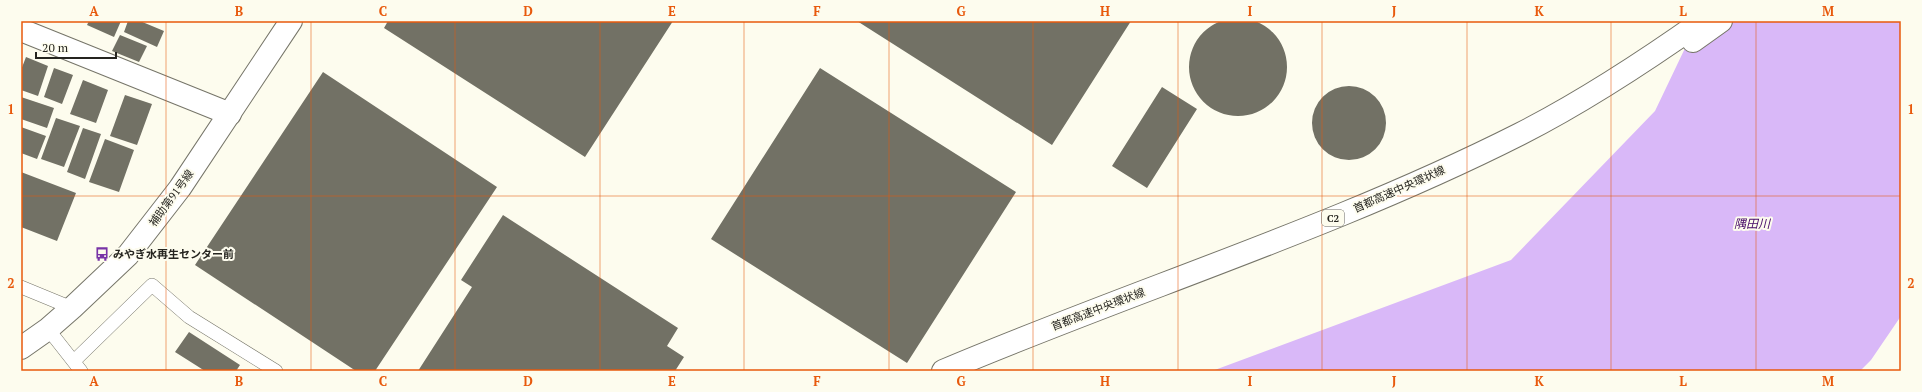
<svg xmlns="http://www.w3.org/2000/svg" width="1922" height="392" viewBox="0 0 1922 392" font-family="'PT Serif','Noto Sans JP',serif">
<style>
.water{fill:#d9b8f8}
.building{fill:#727165}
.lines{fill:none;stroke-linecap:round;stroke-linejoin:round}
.lane-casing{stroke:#767569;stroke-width:14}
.street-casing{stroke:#767569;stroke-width:24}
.secondary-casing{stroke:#767569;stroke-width:24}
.highway-casing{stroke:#767569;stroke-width:24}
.lane{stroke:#fff;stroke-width:13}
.street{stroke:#fff;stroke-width:22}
.secondary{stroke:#fff;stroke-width:22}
.highway{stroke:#fff;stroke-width:22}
.grid{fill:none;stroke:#e8590c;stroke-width:1;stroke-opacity:0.55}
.labels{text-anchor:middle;stroke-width:4;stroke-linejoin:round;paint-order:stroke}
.shield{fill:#fdfcee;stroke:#66655d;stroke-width:1}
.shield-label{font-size:10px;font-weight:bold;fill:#25241f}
.street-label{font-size:11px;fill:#25241f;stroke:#fdfcee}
.poi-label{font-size:11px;font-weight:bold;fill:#25241f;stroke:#fdfcee;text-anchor:start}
.water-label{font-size:12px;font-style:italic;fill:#440666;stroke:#fdfcee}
.neatline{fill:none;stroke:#e8590c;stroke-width:1.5}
.grid-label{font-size:13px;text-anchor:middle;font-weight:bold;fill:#e8590c}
</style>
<rect width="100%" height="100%" fill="#fdfcee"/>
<path class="water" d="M1698,21H1901V316L1871,360L1860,371H1212L1511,260L1655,111Z"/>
<path class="building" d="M1189 67a49 49 0 1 1 98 0a49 49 0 1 1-98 0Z
M89,21H121L114,37L87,25Z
M128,21H140L164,31L157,47L124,32Z
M388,21H673L585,157L384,28Z
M857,21H1131L1052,145Z
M120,35L147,46L139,62L112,51Z
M26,57L48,66L38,96L21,90V70Z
M54,68L73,75L62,104L44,97Z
M820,68L1016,192L907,363L711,239Z
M323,72L497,187L375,371H356L195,265Z
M83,80L108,90L96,123L70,114Z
M1312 123a37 37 0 1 1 74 0a37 37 0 1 1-74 0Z
M1162,87L1197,109L1147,188L1112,166Z
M125,95L152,104L137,145L110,136Z
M21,97L54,108L47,128L21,119Z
M56,118L80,126L64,167L41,159Z
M21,127L46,136L37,159L21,153Z
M83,128L101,134L85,179L67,172Z
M105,139L134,150L119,192L89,182Z
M21,172L76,193L57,241L21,227Z
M503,215L678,328L667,346L684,357L675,371H418L472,287L461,280Z
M189,332L240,365L236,371H205L175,352Z"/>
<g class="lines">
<defs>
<path id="lane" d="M21,287L72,308
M48,329L81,371
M74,361L152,285L189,317L276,371"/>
<path id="street" d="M21,30L230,114"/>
<path id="secondary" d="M21,348L48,329L72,308L128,255L180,188L291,21"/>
<path id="highway" d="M1693,41L1721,21
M943,371C1134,290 1334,228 1520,134C1583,102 1644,62 1702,21"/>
</defs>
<use href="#lane" class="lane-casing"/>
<use href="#street" class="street-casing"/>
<use href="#secondary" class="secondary-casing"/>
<use href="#highway" class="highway-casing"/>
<use href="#lane" class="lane"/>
<use href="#street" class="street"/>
<use href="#secondary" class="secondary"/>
<use href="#highway" class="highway"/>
</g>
<path class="grid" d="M166,21V371M311,21V371M455,21V371M600,21V371M744,21V371M889,21V371M1033,21V371M1178,21V371M1322,21V371M1467,21V371M1611,21V371M1756,21V371M21,196H1901"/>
<defs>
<symbol id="bus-bare" viewBox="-9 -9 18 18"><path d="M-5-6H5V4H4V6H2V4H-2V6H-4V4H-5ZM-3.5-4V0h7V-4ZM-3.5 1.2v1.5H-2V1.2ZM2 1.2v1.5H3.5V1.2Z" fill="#7833a7" stroke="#fdfcee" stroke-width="2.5" paint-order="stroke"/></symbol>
</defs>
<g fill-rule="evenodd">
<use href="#bus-bare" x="92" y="244" width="20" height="20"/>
</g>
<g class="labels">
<rect class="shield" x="1322" y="210" width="22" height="16" rx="3"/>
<g class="shield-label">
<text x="1333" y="222">C2</text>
</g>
<g class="street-label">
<text transform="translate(1399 189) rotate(-24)" y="4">首都高速中央環状線</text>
<text transform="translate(171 198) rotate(-54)" y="4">補助第91号線</text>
<text transform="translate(1098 309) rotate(-21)" y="4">首都高速中央環状線</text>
</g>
<g class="poi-label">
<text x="113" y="258">みやぎ水再生センター前</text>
</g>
<g class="water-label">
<text x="1752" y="228">隅田川</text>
</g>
</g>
<rect width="1922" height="392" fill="none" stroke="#fdfcee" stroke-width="44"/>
<path d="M36 52v6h80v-6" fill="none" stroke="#25241f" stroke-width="2"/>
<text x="42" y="52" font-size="12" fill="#25241f" stroke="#fdfcee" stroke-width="3" paint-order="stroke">20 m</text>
<rect x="22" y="22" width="1878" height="348" class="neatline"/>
<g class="grid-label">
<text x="94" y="16">A</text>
<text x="239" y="16">B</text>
<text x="383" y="16">C</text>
<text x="528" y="16">D</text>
<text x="672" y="16">E</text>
<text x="817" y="16">F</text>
<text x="961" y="16">G</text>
<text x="1105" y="16">H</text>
<text x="1250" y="16">I</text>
<text x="1394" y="16">J</text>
<text x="1539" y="16">K</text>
<text x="1683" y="16">L</text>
<text x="1828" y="16">M</text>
<text x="11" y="114">1</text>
<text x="1911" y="114">1</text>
<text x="11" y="288">2</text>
<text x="1911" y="288">2</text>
<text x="94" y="386">A</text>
<text x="239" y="386">B</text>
<text x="383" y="386">C</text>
<text x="528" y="386">D</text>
<text x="672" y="386">E</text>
<text x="817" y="386">F</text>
<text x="961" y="386">G</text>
<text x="1105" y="386">H</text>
<text x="1250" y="386">I</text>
<text x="1394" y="386">J</text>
<text x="1539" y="386">K</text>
<text x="1683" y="386">L</text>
<text x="1828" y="386">M</text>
</g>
</svg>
